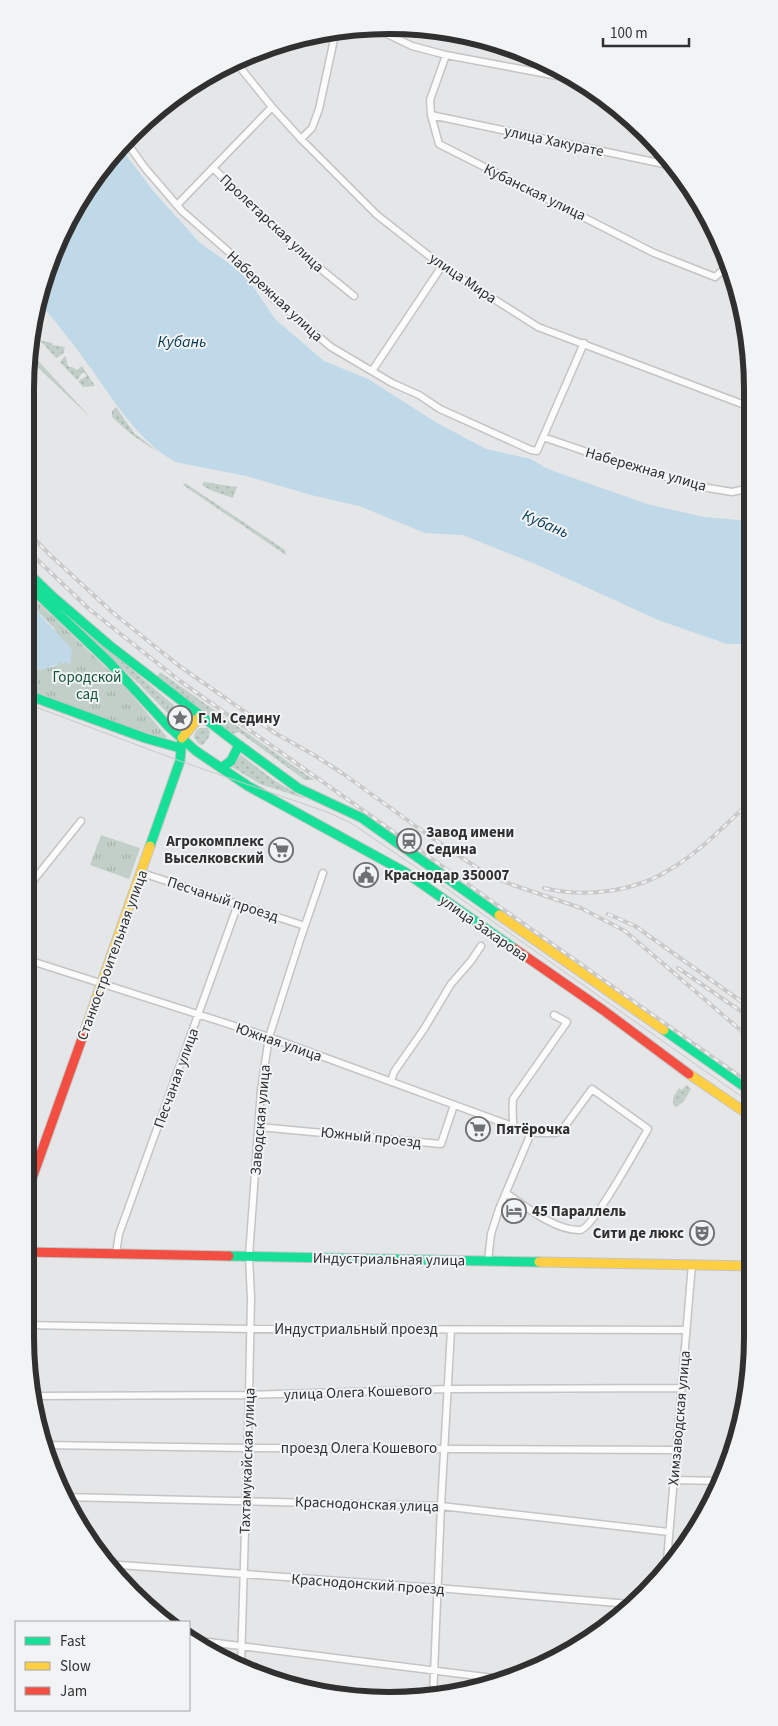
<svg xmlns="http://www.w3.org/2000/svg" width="778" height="1726" viewBox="0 0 778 1726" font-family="'Source Sans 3',sans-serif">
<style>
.grass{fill:url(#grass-dots)}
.park{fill:url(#park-tufts)}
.water{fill:#bfd9e8}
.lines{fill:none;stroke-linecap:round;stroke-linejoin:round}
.street-casing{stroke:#c4c4c5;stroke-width:9}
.fast-casing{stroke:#c4c4c5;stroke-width:11}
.slow-casing{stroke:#c4c4c5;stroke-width:11}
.jam-casing{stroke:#c4c4c5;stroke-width:11}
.street{stroke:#fbfbfb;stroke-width:6}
.fast{stroke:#16e098;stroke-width:9}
.slow{stroke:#ffcf43;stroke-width:9}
.jam{stroke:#f24e42;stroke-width:9}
.tram{stroke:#c9c9ca;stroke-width:1}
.rail-casing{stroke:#c9c9ca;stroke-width:4}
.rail{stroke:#f1f3f5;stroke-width:2;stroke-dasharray:5.5;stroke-linecap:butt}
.labels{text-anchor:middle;stroke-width:4;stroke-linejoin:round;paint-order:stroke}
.street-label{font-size:15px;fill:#303031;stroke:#f1f3f5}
.park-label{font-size:15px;fill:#14553a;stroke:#f1f3f5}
.poi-label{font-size:15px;font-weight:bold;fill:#303031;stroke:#f1f3f5;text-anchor:start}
.water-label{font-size:16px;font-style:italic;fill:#05394f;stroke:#f1f3f5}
.rim{fill:none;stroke:#303031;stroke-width:6}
</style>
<defs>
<pattern id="grass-dots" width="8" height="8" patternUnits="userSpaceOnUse" patternTransform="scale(1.25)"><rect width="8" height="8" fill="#c1cfc8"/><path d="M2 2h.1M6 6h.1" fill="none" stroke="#a6b2ac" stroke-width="1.8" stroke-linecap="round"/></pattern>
<pattern id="park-tufts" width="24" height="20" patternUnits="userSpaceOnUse" patternTransform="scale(1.25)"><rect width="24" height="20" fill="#c1cfc8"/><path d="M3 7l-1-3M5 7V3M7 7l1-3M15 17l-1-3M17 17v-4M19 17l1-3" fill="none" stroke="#a6b2ac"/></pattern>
</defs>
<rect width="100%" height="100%" fill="#e5e6e7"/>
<path class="grass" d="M40,340L52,343V345L65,347L63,354L56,358Z
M29,351L92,419L28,358Z
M65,356L66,357L67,364L69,367H72L77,370L82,366L95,386L83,387L78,381L87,376L83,372L77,380L60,362Z
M116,407L134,433L161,454L132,435L112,417V411Z
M204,482L237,487L233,498L210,490L202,485Z
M185,483L285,550L286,555L183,485Z
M80,625L184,714L188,718L187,724L180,725L177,723L138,683L78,627Z
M160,672L314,780H305L239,732L231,735L158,676Z
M199,728H207L210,731L209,737L204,744L200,745L194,738L195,733Z
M241,755L275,781L306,799L260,784L232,767Z
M686,1085L691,1089L684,1101L677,1107L674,1106C671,1099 675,1094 679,1088L682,1090Z"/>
<path class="park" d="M25,590L122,683L167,737L163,740L25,690V673L56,666L58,661C63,659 67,662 70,666L54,628L25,599Z
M101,835L140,848L129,879L90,865Z"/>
<path class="water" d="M120,145L129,159L154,192L200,243L237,269L252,285L275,319L324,361L368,379L437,423L486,449L531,459L546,468L562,474L647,504L704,517L750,521L751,644H727L658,620L540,566L463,535L425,533L359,506L311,495L246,476L175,462C137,439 117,405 92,370C75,346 57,323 37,300L53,250L86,187Z
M25,599L72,649L70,666L66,662L61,664L60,660L58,661L59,665L51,666V668C41,667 34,673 25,673Z"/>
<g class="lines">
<defs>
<path id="street" d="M365,27L385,33L412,46L446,55L574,79
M446,55L430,100L431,115L439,144L654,253L715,277L729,265
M235,61L272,107L301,139L377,215L442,266L538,327L750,407
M431,115L678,167
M301,139L312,128L319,109L336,30
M125,140L145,168L182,211L230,253L273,298L331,347L392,383L419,395L440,409L531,450L537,451L584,343
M213,168L295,248L354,296
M178,204L272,107
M372,371L442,266
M543,437L643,471L708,488L732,492L750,488
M142,873L305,926
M25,891L81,821
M25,959L269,1037L531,1133H556L562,1130L592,1089L648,1129C639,1144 593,1229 580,1230C555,1231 525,1206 506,1193
M391,1082L394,1072L424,1029L451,984L471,961L481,946
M513,1125C513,1116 512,1108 513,1099L567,1022L554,1015
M259,1127L441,1144L454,1105
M116,1253L119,1234L238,904
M488,1261L491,1234L499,1209L531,1133
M25,1325L250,1329L686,1330
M35,1396L249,1395L448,1389L681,1388
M43,1445L248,1448L676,1450
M673,1480L723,1481
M64,1497L441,1506L669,1532
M106,1564L437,1588L630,1604
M666,1572L692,1264
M193,1640L509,1680
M241,1665L249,1395L251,1298L249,1256L261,1090L269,1037L300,940L323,873
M433,1698L441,1506L451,1330"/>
<path id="fast" d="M25,570L53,597L109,645L239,745L298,788L362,818L499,915
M25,582L109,662L169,727L196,751L248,786L405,872L515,949
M25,694L145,738L180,748
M221,768L231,761L239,745
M150,846L180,761L182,738
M664,1030L752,1092
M229,1256L539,1262"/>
<path id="slow" d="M182,738L200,716
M499,915L664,1030
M84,1033L150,846
M689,1074L752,1117
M539,1262L753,1266"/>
<path id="jam" d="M515,949L603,1010L689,1074
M25,1198L84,1033
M25,1252L229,1256"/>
</defs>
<use href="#street" class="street-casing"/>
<use href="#fast" class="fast-casing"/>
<use href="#slow" class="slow-casing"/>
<use href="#jam" class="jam-casing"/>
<use href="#street" class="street"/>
<use href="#fast" class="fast"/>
<use href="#slow" class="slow"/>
<use href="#jam" class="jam"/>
<path class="tram" d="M25,703L180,761L327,812L351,823L420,870L752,1104"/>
<defs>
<path id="rail" d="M25,529L49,554L112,612L178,665L275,733L314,755L342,773L428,835L488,875L513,885L581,908L625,931L752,1040
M25,548L89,609L180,681L752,1085
M544,888C584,898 634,892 669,870C700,852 725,825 751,801
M608,914L635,926L752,1009
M678,968L752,1019"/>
</defs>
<use href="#rail" class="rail-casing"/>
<use href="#rail" class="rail"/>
</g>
<defs>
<symbol id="sight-ring" viewBox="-11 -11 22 22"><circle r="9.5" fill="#f1f3f5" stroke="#6f7071" stroke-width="1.5"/><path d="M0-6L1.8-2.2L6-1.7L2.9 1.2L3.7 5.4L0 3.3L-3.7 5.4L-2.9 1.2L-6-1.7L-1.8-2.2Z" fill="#6f7071"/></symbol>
<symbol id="station-ring" viewBox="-11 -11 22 22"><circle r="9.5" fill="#f1f3f5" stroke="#6f7071" stroke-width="1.5"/><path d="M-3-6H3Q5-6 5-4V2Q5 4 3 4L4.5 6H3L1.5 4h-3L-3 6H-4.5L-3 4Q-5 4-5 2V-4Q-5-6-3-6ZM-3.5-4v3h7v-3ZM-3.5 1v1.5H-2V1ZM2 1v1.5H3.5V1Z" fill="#6f7071"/></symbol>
<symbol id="supermarket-ring" viewBox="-11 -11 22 22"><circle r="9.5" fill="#f1f3f5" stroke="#6f7071" stroke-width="1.5"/><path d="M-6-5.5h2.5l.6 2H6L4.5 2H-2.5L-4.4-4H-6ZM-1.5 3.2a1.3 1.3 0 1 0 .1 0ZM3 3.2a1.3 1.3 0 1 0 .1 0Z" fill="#6f7071"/></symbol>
<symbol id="civic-ring" viewBox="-11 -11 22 22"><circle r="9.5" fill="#f1f3f5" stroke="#6f7071" stroke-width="1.5"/><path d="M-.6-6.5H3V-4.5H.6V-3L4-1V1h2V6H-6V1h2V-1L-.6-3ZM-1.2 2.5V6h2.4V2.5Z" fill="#6f7071"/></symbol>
<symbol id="hotel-ring" viewBox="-11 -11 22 22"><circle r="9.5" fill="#f1f3f5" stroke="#6f7071" stroke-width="1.5"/><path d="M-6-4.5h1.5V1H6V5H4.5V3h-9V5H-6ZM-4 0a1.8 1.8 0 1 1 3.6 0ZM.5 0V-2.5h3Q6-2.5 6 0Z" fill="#6f7071"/></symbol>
<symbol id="theatre-ring" viewBox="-11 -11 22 22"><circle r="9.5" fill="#f1f3f5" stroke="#6f7071" stroke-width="1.5"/><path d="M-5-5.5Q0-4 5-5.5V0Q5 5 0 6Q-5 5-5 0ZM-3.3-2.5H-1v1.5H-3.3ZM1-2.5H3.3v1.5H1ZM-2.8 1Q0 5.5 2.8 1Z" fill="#6f7071"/></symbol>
</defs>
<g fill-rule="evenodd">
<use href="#sight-ring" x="166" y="704" width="28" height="28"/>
<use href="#station-ring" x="395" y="827" width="28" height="28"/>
<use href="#supermarket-ring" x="267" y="836" width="28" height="28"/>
<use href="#civic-ring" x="352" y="861" width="28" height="28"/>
<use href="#supermarket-ring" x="464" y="1115" width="28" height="28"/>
<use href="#hotel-ring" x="500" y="1197" width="28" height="28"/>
<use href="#theatre-ring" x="688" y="1219" width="28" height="28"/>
</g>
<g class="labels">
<g class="street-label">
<text transform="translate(554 141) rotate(12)" y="5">улица Хакурате</text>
<text transform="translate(535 192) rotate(26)" y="5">Кубанская улица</text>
<text transform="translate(272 223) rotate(43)" y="5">Пролетарская улица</text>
<text transform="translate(463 278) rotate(34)" y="5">улица Мира</text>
<text transform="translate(275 296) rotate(43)" y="5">Набережная улица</text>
<text transform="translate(646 469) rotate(16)" y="5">Набережная улица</text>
<text transform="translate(223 899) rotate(18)" y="5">Песчаный проезд</text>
<text transform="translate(484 928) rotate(35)" y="5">улица Захарова</text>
<text transform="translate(112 955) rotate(-70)" y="5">Станкостроительная улица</text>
<text transform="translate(279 1042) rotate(19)" y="5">Южная улица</text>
<text transform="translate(176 1078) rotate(-70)" y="5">Песчаная улица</text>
<text transform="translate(260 1120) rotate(-85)" y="5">Заводская улица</text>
<text transform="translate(371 1137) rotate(6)" y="5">Южный проезд</text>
<text transform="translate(389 1259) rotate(1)" y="5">Индустриальная улица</text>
<text x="356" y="1334">Индустриальный проезд</text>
<text transform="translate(358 1392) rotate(-2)" y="5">улица Олега Кошевого</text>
<text transform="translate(679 1418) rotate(-85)" y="5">Химзаводская улица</text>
<text x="359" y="1453">проезд Олега Кошевого</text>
<text transform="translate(247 1461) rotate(-88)" y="5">Тахтамукайская улица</text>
<text transform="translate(367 1504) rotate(2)" y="5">Краснодонская улица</text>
<text transform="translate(368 1584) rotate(4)" y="5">Краснодонский проезд</text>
</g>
<g class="park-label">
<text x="87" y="682">Городской<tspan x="87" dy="17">сад</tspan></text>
</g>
<g class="poi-label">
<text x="198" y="723">Г. М. Седину</text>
<text x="426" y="837">Завод имени<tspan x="426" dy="17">Седина</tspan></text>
<text x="264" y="846" text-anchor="end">Агрокомплекс<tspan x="264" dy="17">Выселковский</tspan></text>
<text x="384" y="880">Краснодар 350007</text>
<text x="496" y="1134">Пятёрочка</text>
<text x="532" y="1216">45 Параллель</text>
<text x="684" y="1238" text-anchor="end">Сити де люкс</text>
</g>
<g class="water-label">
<text x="182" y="347">Кубань</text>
<text transform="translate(546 523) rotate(23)" y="6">Кубань</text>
</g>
</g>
<path d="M0 0H778V1726H0ZM389 34H389A355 355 0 0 1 744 389V1337A355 355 0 0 1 389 1692H389A355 355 0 0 1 34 1337V389A355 355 0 0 1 389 34Z" fill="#f1f3f5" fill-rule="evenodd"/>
<path class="rim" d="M389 34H389A355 355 0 0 1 744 389V1337A355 355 0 0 1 389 1692H389A355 355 0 0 1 34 1337V389A355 355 0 0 1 389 34Z"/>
<rect x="15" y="1621" width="175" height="90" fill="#f1f3f5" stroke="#a4a5a7"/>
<rect x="25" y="1637" width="25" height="8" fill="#16e098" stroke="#a4a5a7"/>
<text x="60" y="1646" font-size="15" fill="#303031">Fast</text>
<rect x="25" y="1662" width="25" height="8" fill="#ffcf43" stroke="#a4a5a7"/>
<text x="60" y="1671" font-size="15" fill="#303031">Slow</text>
<rect x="25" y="1687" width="25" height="8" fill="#f24e42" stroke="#a4a5a7"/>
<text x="60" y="1696" font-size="15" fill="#303031">Jam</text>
<path d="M603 38v8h86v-8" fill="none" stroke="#303031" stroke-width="2.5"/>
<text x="610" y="38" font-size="15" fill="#303031" stroke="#f1f3f5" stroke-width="4" paint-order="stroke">100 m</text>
</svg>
